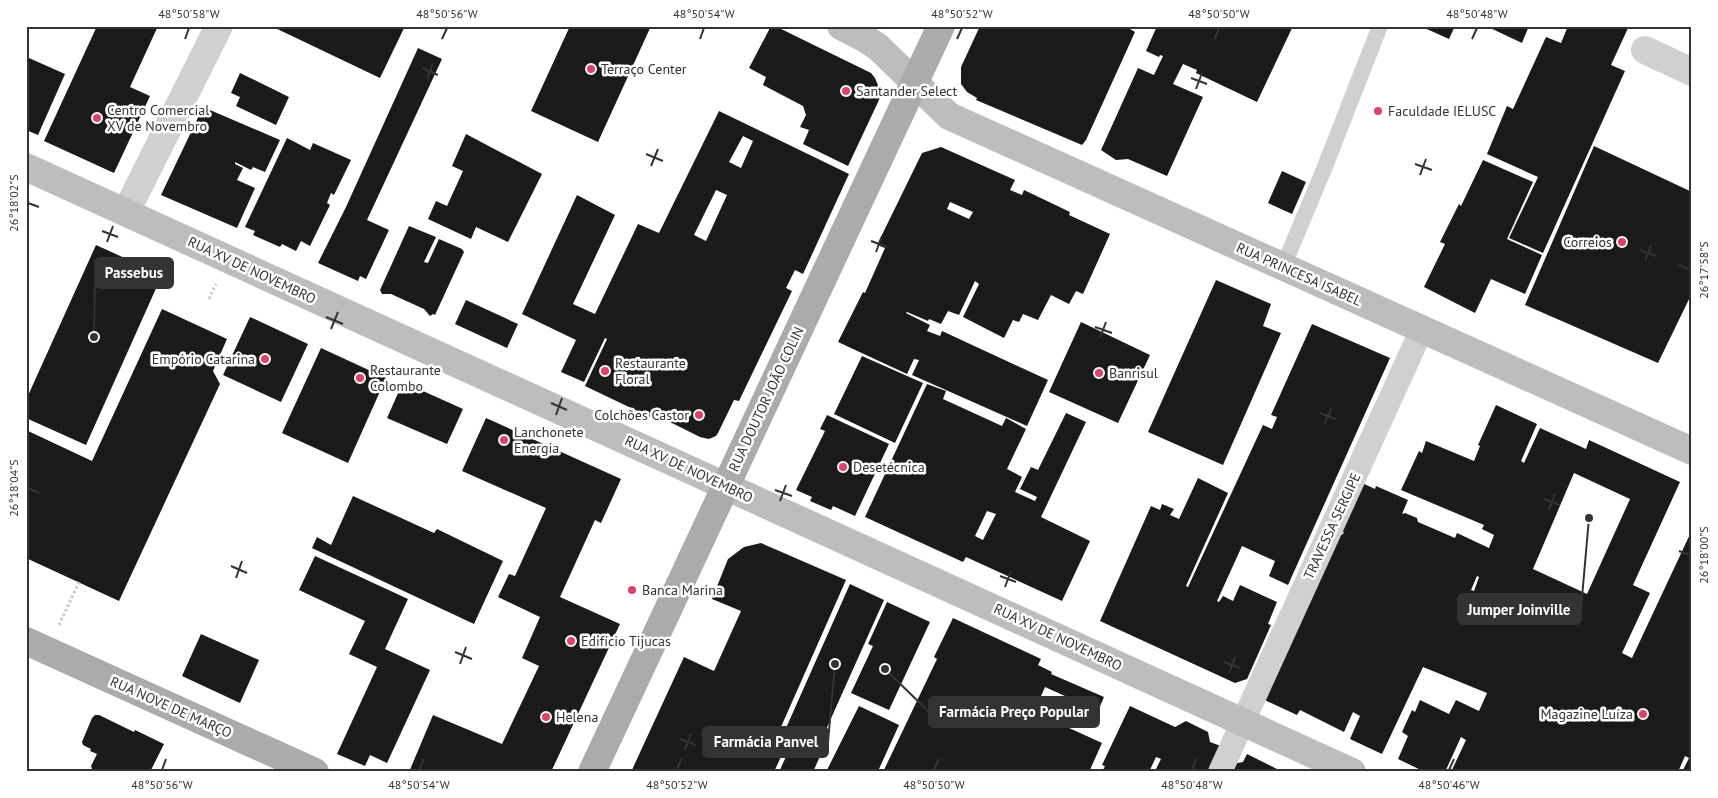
<svg xmlns="http://www.w3.org/2000/svg" width="1718" height="798" viewBox="0 0 1718 798" font-family="'PT Sans',sans-serif">
<style>
.building{fill:#1a1a1a;fill-rule:evenodd}
.lines{fill:none;stroke-linecap:round;stroke-linejoin:round}
.path{stroke:#cacaca;stroke-width:3;stroke-dasharray:2.5 2.5;stroke-linecap:butt}
.service{stroke:#d0d0d0;stroke-width:16}
.pedestrian{stroke:#d0d0d0;stroke-width:24}
.minor{stroke:#d0d0d0;stroke-width:28}
.secondary{stroke:#bdbdbd;stroke-width:28}
.primary{stroke:#ababab;stroke-width:28}
.ticks{fill:none;stroke:#333;stroke-width:2}
.poi-dot{fill:#dd426d;stroke:#fff;stroke-width:2}
.labels{text-anchor:middle;stroke-width:5;stroke-linejoin:round;paint-order:stroke}
.poi-label{font-size:14px;fill:#333;stroke:#fff;text-anchor:start}
.street-label{font-size:14px;fill:#333;stroke:#fff}
.leader{fill:none;stroke:#333;stroke-width:2}
.callout-dot{fill:#333;stroke:#fff;stroke-width:2}
.callout{fill:#333;stroke:#333;stroke-width:2}
.callout-label{font-size:15px;text-anchor:middle;font-weight:bold;fill:#fff}
.neatline{fill:none;stroke:#333;stroke-width:2}
.ticks-label{font-size:12px;text-anchor:middle;fill:#333}
</style>
<rect width="100%" height="100%" fill="#fff"/>
<path class="building" d="M97,26H158L130,87L150,96L114,173L44,141Z
M271,26H405L380,78Z
M570,26H651L598,142L531,111Z
M771,26H775L871,73L875,78L880,90L879,100L848,166L803,144L809,130L800,127L806,115L803,106L763,85L766,77L749,68Z
M980,26H1125L1135,32L1086,140L1082,145L976,100L977,98L967,92L961,84V67Z
M1157,26H1293L1257,102L1196,73L1197,70L1183,64L1173,84L1203,97L1167,176L1128,159L1116,160L1101,150L1138,68L1154,75L1163,56L1160,55L1159,57L1146,51Z
M1420,26H1455L1449,39Z
M1486,26H1529L1522,43Z
M1568,26H1629L1611,65L1625,71L1543,253L1509,238L1538,177L1487,154L1507,106L1513,109L1546,37L1561,43Z
M418,48L442,59L367,220L389,230L366,279L360,276L358,281L318,263L346,207Z
M29,58L65,74L38,135L26,130V64Z
M240,73L289,97L276,125L236,106L240,97L231,93Z
M203,107L280,140L265,172L253,167L251,170L235,162V164L243,168L237,180L255,188L237,228L161,195Z
M719,111L849,174L803,274L795,270L786,288L792,291L739,401L734,400L718,433L716,436L709,439L700,437L656,415L654,419L585,386L607,339L605,338L584,382L561,372L576,340L522,314L577,195L615,215L573,304L595,314L638,224L659,233ZM743,136L753,141L741,168L729,162ZM716,190L727,195L706,241L694,235Z
M466,134L542,174L508,242L476,227L471,239L428,219L436,201L447,206L463,171L452,166Z
M287,138L310,150L313,143L351,160L334,195L331,193L327,203L330,205L310,246L301,241L296,251L282,244L280,247L253,235L255,231L245,227Z
M1594,146L1692,192V293L1658,363L1525,305Z
M941,147L1015,180L1010,190L1022,195L1024,190L1070,212L1069,215L1110,234L1083,294L1076,291L1069,304L1051,295L1038,320L1023,314L1019,322L1013,320L1004,338L963,317L979,284L975,281L959,315L948,311L941,324L929,319L928,321L907,312L906,313L930,325L927,331L940,336L942,331L1048,380L1027,426L912,375L919,360L914,359L907,374L838,342L863,292L865,293L885,248L877,245L922,153ZM950,202L973,212L969,219L947,209Z
M1483,160L1533,182L1507,239L1542,255L1525,294L1491,279L1475,313L1424,287L1445,244L1440,242L1459,204L1461,206Z
M1282,171L1306,182L1292,214L1268,203Z
M409,226L436,237L424,262L428,263L439,239L462,249L464,252L435,315L433,314L430,316L424,309L391,294H382L380,290Z
M96,245L162,275L86,445L26,418V400Z
M1216,280L1271,304L1263,326L1281,333L1223,465L1148,432Z
M466,300L518,324L507,348L455,324Z
M162,309L227,339L213,371L220,384L119,601L26,558V430L92,461Z
M250,317L308,344L281,402L223,375Z
M1081,322L1150,355L1118,423L1049,392Z
M1312,324L1390,358L1288,585L1269,576L1275,561L1242,546L1217,601L1219,602L1223,596L1233,601L1240,585L1277,602L1268,624L1271,625L1247,679L1235,683L1100,621L1151,506L1160,510L1162,504L1174,509L1170,515L1179,519L1198,478L1228,493L1186,586L1188,587L1263,425L1272,429L1277,417L1271,415Z
M321,348L386,378L348,463L282,433Z
M862,356L923,383L895,443L834,414Z
M403,382L463,409L447,444L387,418Z
M927,384L946,391L943,399L1002,426L1006,418L1026,429L1007,469L1022,477L1015,492L1035,501L1037,497L1020,489L1031,467L1038,470L1066,413L1086,422L1041,517L1090,541L1062,601L966,557L963,562L865,517ZM987,511L996,514L983,540L975,536Z
M1496,405L1537,424L1521,461L1524,463L1540,428L1586,449L1589,440L1680,482L1633,585L1650,593L1622,653L1632,658L1692,530V772H1682L1689,758L1685,756L1678,772H1451L1466,740L1461,737L1445,772H1425L1398,759L1408,736L1402,732L1412,710L1415,712L1420,700L1449,714L1456,700L1479,711L1487,693L1423,667L1382,754L1350,739L1360,716L1353,712L1344,732L1300,710L1297,715L1260,698L1336,532L1342,535L1344,532L1339,530L1360,482L1375,489L1376,486L1408,500L1402,514L1405,513L1417,518L1418,522L1455,538L1457,533L1489,548L1494,535L1482,529L1484,525L1401,490L1419,451L1422,453L1426,441L1474,461L1480,446L1478,445ZM1574,473L1630,499L1587,594L1533,569ZM1477,576L1479,577L1474,591L1471,590Z
M827,415L889,444L855,516L833,506L831,510L810,501L812,497L796,490L825,431L820,429Z
M486,418L621,479L601,523L595,520L560,597L620,624L551,772H409L433,715L502,744L539,666L522,658L540,617L498,597L509,574L515,576L546,508L462,471Z
M353,496L434,533L437,529L503,561L474,624L312,548L317,537L331,545Z
M761,543L846,580L773,745L784,750L774,772H631L684,657L714,671L741,611L712,599L728,559L744,547Z
M315,556L408,599L385,649L430,670L387,763L370,755L365,766L337,754L377,667L349,654L365,621L299,590Z
M850,584L884,600L820,743L786,728Z
M887,602L930,622L889,710L851,693L873,646L868,644Z
M953,618L1041,659L1038,665L1052,672L1051,674L1104,697L1098,711L1045,687L1034,712L1102,743L1089,772H883L937,659L934,657Z
M201,634L259,660L240,703L182,676Z
M859,706L899,725L879,769L869,770L868,772H826Z
M1130,706L1175,727L1186,721L1208,732L1210,742L1226,748L1216,772H1157L1155,771L1161,759L1156,757L1149,772H1102L1105,766L1102,765Z
M95,715H99L134,732L135,730L164,744L150,772H93L91,766L97,754L90,751L91,749L83,745L82,742L92,718Z
M793,741L821,754L813,772H779Z
M1247,754L1283,772H1232L1237,763L1243,762Z"/>
<g class="lines">
<path class="path" d="M209,299L216,284
M59,625L79,582"/>
<path class="service" d="M1283,267L1324,169L1380,26"/>
<path class="pedestrian" d="M1220,772L1422,329"/>
<path class="minor" d="M1645,50L1692,72
M126,212L219,26"/>
<path class="secondary" d="M841,26L866,39L878,47L949,116L1692,451
M26,167L1352,772"/>
<path class="primary" d="M26,641L315,772
M592,772L941,26"/>
</g>
<path class="ticks" d="M185,39L189,28M442,39L447,28M700,39L704,28M957,39L962,28M1215,39L1219,28M1472,39L1477,28M422,68L438,75M1191,78L1207,84M427,80L433,63M1196,89L1202,73M646,154L663,161M1415,164L1432,170M651,166L658,149M1420,175L1426,159M28,203L39,207M102,231L118,237M871,241L887,247M107,242L113,226M1640,250L1656,256M876,252L882,236M1645,261L1651,245M1679,265L1690,270M326,317L343,324M1095,327L1112,333M331,329L338,312M1100,338L1106,322M551,403L567,410M1320,413L1336,419M556,415L562,398M1325,424L1331,408M28,488L39,493M775,490L792,496M1544,499L1560,505M780,501L786,485M1549,510L1555,494M1679,551L1690,555M231,566L247,573M1000,576L1016,582M236,578L242,561M1005,587L1011,571M455,652L472,659M1224,662L1240,668M460,664L466,647M1229,673L1235,657M680,739L696,745M685,750L691,734M162,770L166,759M419,770L424,759M677,770L681,759M934,770L939,759M1192,770L1196,759M1449,770L1454,759"/>
<g class="poi-dot">
<circle cx="591" cy="69" r="5"/>
<circle cx="846" cy="91" r="5"/>
<circle cx="1378" cy="111" r="5"/>
<circle cx="97" cy="118" r="5"/>
<circle cx="1622" cy="242" r="5"/>
<circle cx="265" cy="359" r="5"/>
<circle cx="605" cy="371" r="5"/>
<circle cx="1099" cy="373" r="5"/>
<circle cx="360" cy="378" r="5"/>
<circle cx="699" cy="415" r="5"/>
<circle cx="504" cy="440" r="5"/>
<circle cx="843" cy="467" r="5"/>
<circle cx="632" cy="590" r="5"/>
<circle cx="571" cy="641" r="5"/>
<circle cx="1643" cy="714" r="5"/>
<circle cx="546" cy="717" r="5"/>
</g>
<g class="labels">
<g class="poi-label">
<text x="601" y="74">Terraço Center</text>
<text x="856" y="96">Santander Select</text>
<text x="107" y="115">Centro Comercial<tspan x="107" dy="16">XV de Novembro</tspan></text>
<text x="1388" y="116">Faculdade IELUSC</text>
<text x="1612" y="247" text-anchor="end">Correios</text>
<text x="255" y="364" text-anchor="end">Empório Catarina</text>
<text x="615" y="368">Restaurante<tspan x="615" dy="16">Floral</tspan></text>
<text x="370" y="375">Restaurante<tspan x="370" dy="16">Colombo</tspan></text>
<text x="1109" y="378">Banrisul</text>
<text x="689" y="420" text-anchor="end">Colchões Castor</text>
<text x="514" y="437">Lanchonete<tspan x="514" dy="16">Energia</tspan></text>
<text x="853" y="472">Desetécnica</text>
<text x="642" y="595">Banca Marina</text>
<text x="581" y="646">Edifício Tijucas</text>
<text x="1633" y="719" text-anchor="end">Magazine Luíza</text>
<text x="556" y="722">Helena</text>
</g>
<g class="street-label">
<text transform="translate(252 270) rotate(25)" y="5">RUA XV DE NOVEMBRO</text>
<text transform="translate(1299 274) rotate(24)" y="5">RUA PRINCESA ISABEL</text>
<text transform="translate(766 399) rotate(-65)" y="5">RUA DOUTOR JOÃO COLIN</text>
<text transform="translate(689 469) rotate(25)" y="5">RUA XV DE NOVEMBRO</text>
<text transform="translate(1332 526) rotate(-65)" y="5">TRAVESSA SERGIPE</text>
<text transform="translate(1058 637) rotate(25)" y="5">RUA XV DE NOVEMBRO</text>
<text transform="translate(171 707) rotate(24)" y="5">RUA NOVE DE MARÇO</text>
</g>
</g>
<path class="leader" d="M94 337L95 273M1589 518L1581 609M885 669L929 712M835 664L828 742"/>
<g class="callout-dot">
<circle cx="94" cy="337" r="5"/>
<circle cx="1589" cy="518" r="5"/>
<circle cx="885" cy="669" r="5"/>
<circle cx="835" cy="664" r="5"/>
</g>
<g class="callout">
<rect x="95" y="258" width="78" height="30" rx="5"/>
<rect x="1458" y="594" width="123" height="30" rx="5"/>
<rect x="929" y="697" width="170" height="30" rx="5"/>
<rect x="703" y="727" width="125" height="30" rx="5"/>
</g>
<g class="callout-label">
<text x="134" y="278">Passebus</text>
<text x="1519" y="615">Jumper Joinville</text>
<text x="1014" y="717">Farmácia Preço Popular</text>
<text x="766" y="747">Farmácia Panvel</text>
</g>
<rect width="1718" height="798" fill="none" stroke="#ffffff" stroke-width="55"/>
<rect x="28" y="28" width="1662" height="742" class="neatline"/>
<g class="ticks-label">
<text x="189" y="18">48°50'58"W</text>
<text x="447" y="18">48°50'56"W</text>
<text x="704" y="18">48°50'54"W</text>
<text x="962" y="18">48°50'52"W</text>
<text x="1219" y="18">48°50'50"W</text>
<text x="1477" y="18">48°50'48"W</text>
<text transform="translate(14 203) rotate(-90)" y="4">26°18'02"S</text>
<text transform="translate(1704 270) rotate(-90)" y="4">26°17'58"S</text>
<text transform="translate(14 488) rotate(-90)" y="4">26°18'04"S</text>
<text transform="translate(1704 555) rotate(-90)" y="4">26°18'00"S</text>
<text x="162" y="789">48°50'56"W</text>
<text x="419" y="789">48°50'54"W</text>
<text x="677" y="789">48°50'52"W</text>
<text x="934" y="789">48°50'50"W</text>
<text x="1192" y="789">48°50'48"W</text>
<text x="1449" y="789">48°50'46"W</text>
</g>
</svg>
